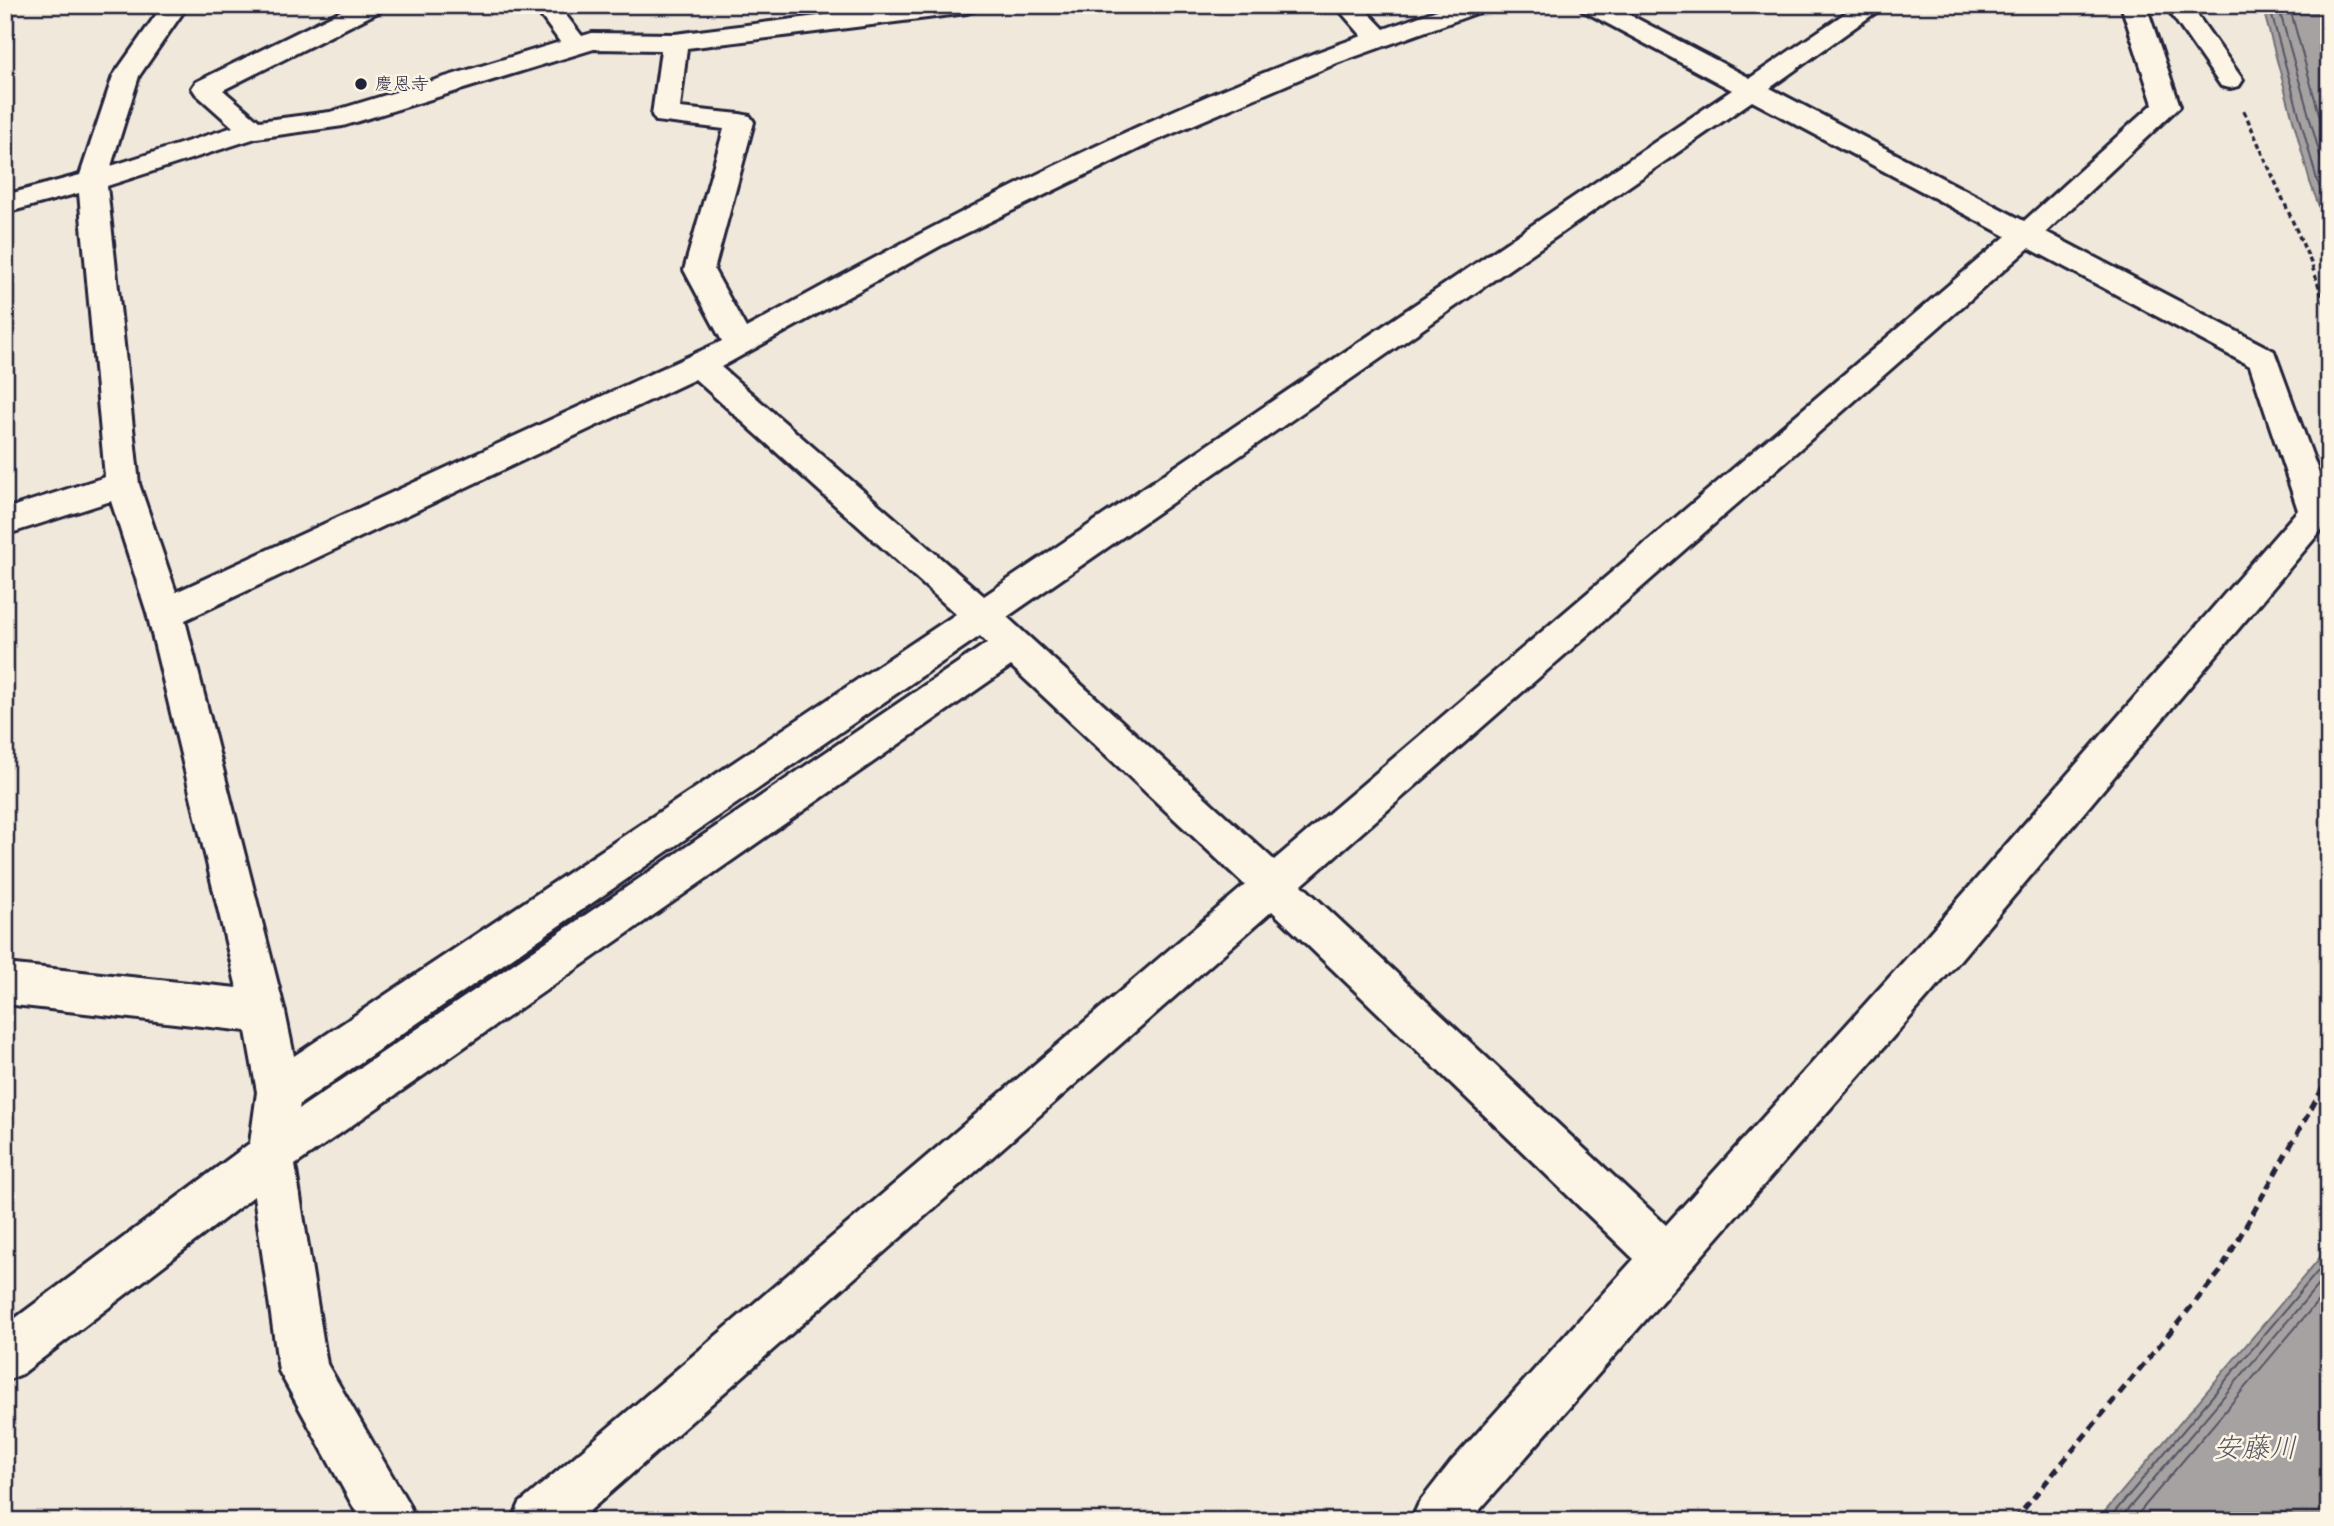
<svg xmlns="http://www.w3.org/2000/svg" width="2334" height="1526" viewBox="0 0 2334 1526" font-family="'Architects Daughter','Klee One',sans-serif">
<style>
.water{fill:#a6a2a2;stroke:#716f79;stroke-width:2}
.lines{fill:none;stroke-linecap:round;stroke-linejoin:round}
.shore{stroke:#575564;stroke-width:2}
.street-casing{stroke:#22223b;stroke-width:6}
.path-far1{stroke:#22223b;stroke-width:3.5;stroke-dasharray:5 3.5;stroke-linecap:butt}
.path{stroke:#22223b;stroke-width:5;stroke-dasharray:9 6;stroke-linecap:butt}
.street{fill:#fcf5e5;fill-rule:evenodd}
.poi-dot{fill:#22223b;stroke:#fcf5e5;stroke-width:2.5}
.labels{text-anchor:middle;stroke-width:5;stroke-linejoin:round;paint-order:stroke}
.far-poi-label{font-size:18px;fill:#22223b;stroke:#fcf5e5;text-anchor:start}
.near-water-label{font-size:28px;font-style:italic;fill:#575564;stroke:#fcf5e5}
</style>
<rect width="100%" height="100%" fill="#efe8db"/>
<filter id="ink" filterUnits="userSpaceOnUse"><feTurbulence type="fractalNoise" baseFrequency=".0143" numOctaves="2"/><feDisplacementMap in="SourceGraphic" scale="14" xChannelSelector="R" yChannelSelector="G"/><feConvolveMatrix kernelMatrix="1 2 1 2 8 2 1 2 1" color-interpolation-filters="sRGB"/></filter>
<g filter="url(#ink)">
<path class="water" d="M2262,5H2329V233L2310,182Z
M2329,1247V1521H2097Z"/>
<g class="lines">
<path class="shore" d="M2269,5L2317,180L2329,212
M2278,5L2329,187
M2289,5L2329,150
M2107,1521L2329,1258
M2118,1521L2329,1272
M2132,1521L2329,1288"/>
<defs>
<path id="street" d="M163,5H188L139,76L111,166L233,127L196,94L192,88L196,82L353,5H385L382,10L223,90L259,121L330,112L560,42L533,5H558L582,36L592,33L675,34L905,5H979L976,10L967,13L687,48L680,108L740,114L750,116L754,122L714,270L746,328C945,218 1148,111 1362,36L1335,5H1361L1384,29L1451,5H1488L1485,10L1337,63L1155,141L940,246L721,367L984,596L1732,90L1582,10L1579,5H1611L1750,78L1857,5H1886L1770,88L2024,221L2153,104L2121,5H2146L2180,106L2046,232L2274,351L2329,501V521L1954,967L1470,1521H1411L1419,1503L1451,1462L1634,1259L1272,911L578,1521H512L520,1503L1245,885L1011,666L295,1165L327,1364L408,1503L416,1521H361L279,1371L254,1196L22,1374L5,1381V1326L250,1143L257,1092L246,1031L5,1004V964L237,988L147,613L111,501L5,535V509L105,477L79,193L5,213V195L80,175L113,76ZM594,49L661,50L652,115L656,121L724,129L684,270L722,341L176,592L139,484L107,186L256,138L343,126ZM1752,101L2006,236L1274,860L1007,617ZM2029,248L2250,366L2298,510L1924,939L1666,1225L1302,885ZM695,379L956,614L294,1056L285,1012L185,620ZM980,636L987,643L299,1109L300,1104Z
M2165,5H2190L2243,80L2239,86L2230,88L2221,86Z"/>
</defs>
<use href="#street" class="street-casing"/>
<path class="path-far1" d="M2244,111L2311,263L2329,316"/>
<path class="path" d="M2014,1521L2220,1272L2329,1077"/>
<use href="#street" class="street"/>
</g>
</g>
<circle class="poi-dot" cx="361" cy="84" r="7"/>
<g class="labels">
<g class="far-poi-label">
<text x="375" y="90">慶恩寺</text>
</g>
<g class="near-water-label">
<text x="2255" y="1457">安藤川</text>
</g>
</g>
<rect width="2334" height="1526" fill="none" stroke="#fcf5e5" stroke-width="28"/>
<rect x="14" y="14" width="2306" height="1498" fill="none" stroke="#22223b" stroke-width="2.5" filter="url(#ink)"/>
</svg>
